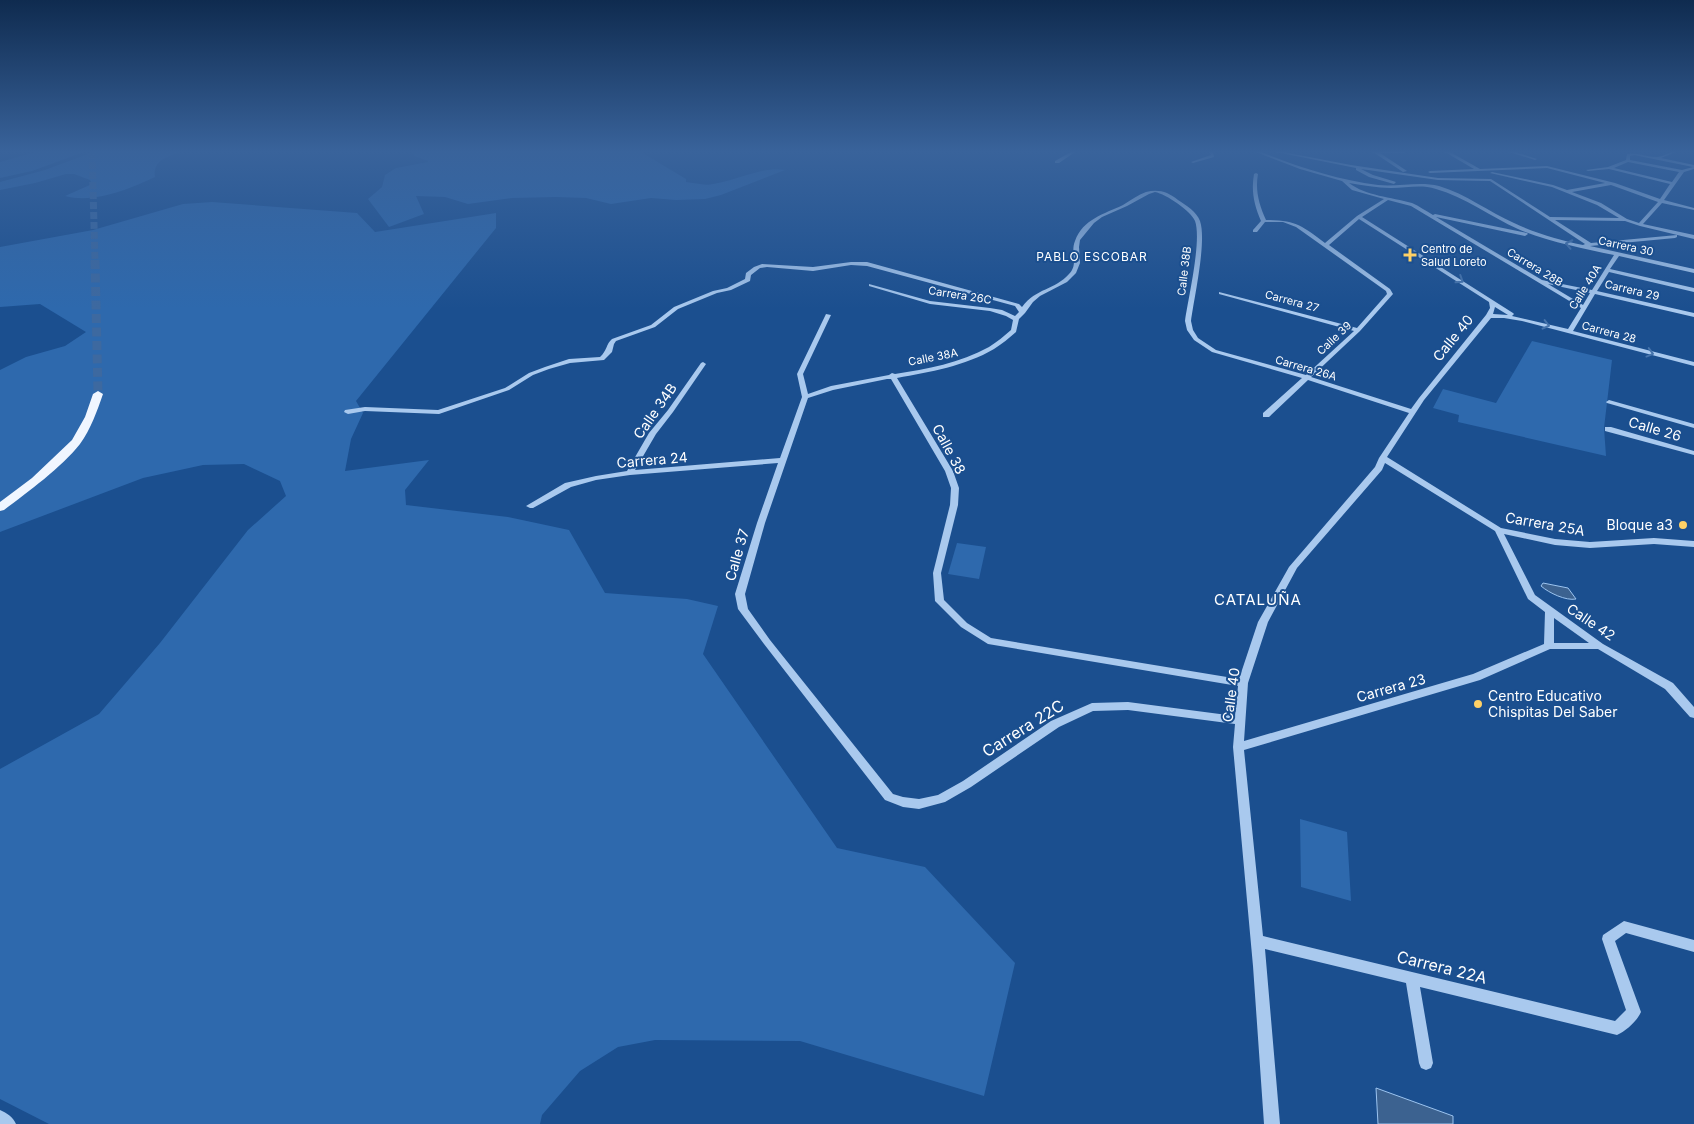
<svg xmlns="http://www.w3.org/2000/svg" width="1694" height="1124" viewBox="0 0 1694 1124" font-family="Inter,sans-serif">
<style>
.green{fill:#2e69ad}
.water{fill:#3c6290;stroke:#9cc4f0}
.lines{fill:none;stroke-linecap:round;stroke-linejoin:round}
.major-tunnel-far1{stroke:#3d69a0;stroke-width:7;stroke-dasharray:7 3;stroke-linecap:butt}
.major-tunnel{stroke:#3d69a0;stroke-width:9;stroke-dasharray:9 4.5;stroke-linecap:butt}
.minor{fill:#a9c9ee;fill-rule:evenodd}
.major{fill:#f0f6ff;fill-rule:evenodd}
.oneway{stroke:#4674ac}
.poi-dot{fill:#ffd166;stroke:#1b4f8f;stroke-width:2}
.labels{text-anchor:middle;stroke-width:4;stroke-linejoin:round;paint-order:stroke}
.far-street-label{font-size:11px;fill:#fff;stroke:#1b4f8f}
.far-poi-label{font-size:11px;fill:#fff;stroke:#1b4f8f;text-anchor:start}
.far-neighbourhood-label{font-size:12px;letter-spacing:1px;fill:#fff;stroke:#1b4f8f}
.street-label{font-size:14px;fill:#fff;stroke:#1b4f8f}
.poi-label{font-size:14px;fill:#fff;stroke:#1b4f8f;text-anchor:end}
.neighbourhood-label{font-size:15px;letter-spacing:1px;fill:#fff;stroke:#1b4f8f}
.near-street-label{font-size:16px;fill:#fff;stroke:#1b4f8f}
</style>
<rect width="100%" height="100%" fill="#1b4f8f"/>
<path class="green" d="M35,152H84L32,171L0,178V162Z
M93,152H181C168,156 152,161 155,177C129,189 94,204 65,196L92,184L90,180L74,174H66L35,183L0,190V182L45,170Z
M414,152H641L686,179V182C695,183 705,186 713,184C737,181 761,166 785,170L721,195L705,199L676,200L651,198L611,204L586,198L556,197L512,198L468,204L445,197L416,196L424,214L389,227L368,199L382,187L385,175L396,168L428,162V161L414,156Z
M212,202L357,213L375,232L496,213V228L356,401L363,413L351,439L345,471L429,460L405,490L406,505L508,517L569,530L605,593L687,599L718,606L703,654L837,848L925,867L1015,963L984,1096L800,1041L655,1040L618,1047L580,1071L542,1115L540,1124H49L0,1099V769L99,714L160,643L248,530L286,496L280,481L244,464L203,465L143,478L0,532V370L26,357L65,346L86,332L40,304L0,307V247L93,230L183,204Z
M1532,341L1612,360L1604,428L1606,456L1458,422L1459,415L1433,408L1443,389L1496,403Z
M957,543L986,547L979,579L948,574Z
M1300,819L1347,832L1351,901L1301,887Z"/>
<path class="water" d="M1543,583L1568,588L1576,599C1566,601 1549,593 1541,586Z
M1376,1088L1453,1116V1124H1378Z"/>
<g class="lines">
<path class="major-tunnel-far1" d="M92,152L95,261"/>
<path class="major-tunnel" d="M95,260L98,394"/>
<path class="minor" d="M1071,152H1075L1059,163H1055V161Z
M1209,152H1213L1214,157L1193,163L1191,162L1211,155Z
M1256,152H1261C1298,167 1338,180 1378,185C1399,187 1419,181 1439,186C1466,194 1489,212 1514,223C1537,234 1560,240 1583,245L1585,244L1490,181L1438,180L1361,169L1373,175L1396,182L1394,184L1369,177L1356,170V168L1276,152H1283L1351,165L1438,178L1491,179L1550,217L1619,218L1597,205L1552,187L1490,173L1492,172L1553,185L1567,190L1605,183L1547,168L1430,173L1428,172L1430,171L1474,169L1445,152H1450L1480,169L1547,166L1615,183L1660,199L1670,184L1609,169L1588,171L1586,170L1608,167L1626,160L1627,154C1637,152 1645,157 1656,157C1663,157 1669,152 1676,152L1661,158L1694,165V169L1684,172L1664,200L1694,208V210L1662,203L1643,224L1694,235V239L1640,226L1625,221L1555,220L1591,243L1677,235V237L1675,238L1590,246L1694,269V273L1619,256L1610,269L1694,288V292L1609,272L1597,291L1694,313V317L1595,294L1573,331L1694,362V366L1522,321L1504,318H1491L1424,400L1387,457L1501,528L1555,539L1590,542L1654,538L1694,541V547L1654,544L1590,548L1555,545L1504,534L1535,595L1603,644L1673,683L1694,707V718L1690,717L1665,689L1598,649H1550L1480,680L1244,750L1263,936L1615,1021L1626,1010L1602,939L1603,935L1624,921L1694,940V952L1626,933L1615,941L1641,1012C1637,1021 1626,1031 1617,1035L1420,987L1433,1063L1431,1068L1426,1070L1421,1068L1419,1063L1406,983L1265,949L1280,1124H1264L1253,966L1233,747L1235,724L1128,710L1093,711L1059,727L971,787L945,802L919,809L903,807L885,800L764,644L738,609L735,594L757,523L778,463L630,475L596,480L571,487L533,508H530L526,506L565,483L596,476L627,471L649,433L668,410L701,363L703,362L706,364L673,412L656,434L635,470L780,458L802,397L797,374L826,314L831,315L803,374L808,394L831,386L889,375L892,373L895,374C927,369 960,363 989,347C997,342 1004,336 1011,330L1013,320L1006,316L990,311L930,304L869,286V284L930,301L990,308L1002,310L1015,316L1019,312L1015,306L867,266L851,265L813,271L767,267L760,268L751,275L750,281L731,290L717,293L678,309L655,327L616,341L614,344L612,352L604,360L570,363L549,369L533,375L509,390L439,414L365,411L348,414L344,412L345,410L365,407L438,410L505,388L529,373L545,367L569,359L600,357C607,351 606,344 612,339L651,325L674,307L713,291L727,288L745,279L746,273L754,267L762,264L813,267L851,262H867L1019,304L1022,307C1036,288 1055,290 1069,274C1079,264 1070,253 1075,241C1083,219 1104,214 1123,205C1131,200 1138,195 1146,192C1159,189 1168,192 1178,200C1186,205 1197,212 1200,221C1207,241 1194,298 1191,321L1193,330L1198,338L1216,350L1306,375L1354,331L1219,294V292L1357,328L1387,294L1386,291L1296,227L1283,222H1265L1257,232H1253V230L1261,221C1254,205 1251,191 1254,174L1256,173L1258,174C1255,190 1259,205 1266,220C1296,220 1302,226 1325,243L1357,216L1384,199L1352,190L1342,181L1300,169ZM1634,155L1693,167L1682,170L1630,160V156ZM1628,162L1679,172L1672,182L1614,168ZM1349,183C1363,185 1377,188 1391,188C1406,188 1421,184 1436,189C1465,197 1491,217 1518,229C1549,242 1582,248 1614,255L1592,290L1542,280L1436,217L1525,236L1528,234L1527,233L1435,214L1433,215C1426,211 1419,206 1412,203C1391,197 1366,196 1349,183ZM1611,185L1658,202L1639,223L1627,219L1601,203L1572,192ZM1155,192C1166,194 1191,211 1195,221C1202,240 1188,299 1185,321L1187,330L1194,340L1212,352L1302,378L1263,413V417H1269L1308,380L1409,413L1379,458L1375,467L1289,567L1258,622L1239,679L991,638L967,623L944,600L941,573L958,505L959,488L953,471L897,378C930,372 965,366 994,349C1002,344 1009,338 1016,332L1019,319L1025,313L1033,302L1040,296L1067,282L1076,273L1080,263L1079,247L1080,240L1094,223L1102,217L1127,206L1149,194ZM1388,200L1411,206L1581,308L1568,329L1512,316L1514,314L1513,313L1362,217ZM1359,219L1489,302L1490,308L1486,315L1419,398L1411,409L1311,377L1360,331L1393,294L1390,289L1329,245ZM1548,284L1590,293L1583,305ZM1495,307L1508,315L1493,314ZM887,379H891L945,471L951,488L950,505L933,573L935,601L961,627L988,644L1238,686L1235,716L1128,702L1092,703L1051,721L963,781L938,795L919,799L903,797L893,794L770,640L748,609L745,594L765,523L808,398L833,390ZM1385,463L1495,531L1528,599L1545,612L1544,644L1473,674L1244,741L1248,683L1268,622L1297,568L1382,470ZM1554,618L1589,643H1554Z
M1373,152H1405L1403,153H1380L1407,171L1403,172Z
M1509,152H1515L1537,159L1535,160Z
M1609,400L1694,424V428L1607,403L1606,402Z
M1605,427H1611L1694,451V455L1605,431Z
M0,1110C7,1113 13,1117 16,1124H0Z"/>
<path class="major" d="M98,391L103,394C97,411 91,429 80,444C62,467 28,492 4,510L0,511V502L32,478L72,440L85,417L93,394Z"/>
</g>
<defs><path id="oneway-chevron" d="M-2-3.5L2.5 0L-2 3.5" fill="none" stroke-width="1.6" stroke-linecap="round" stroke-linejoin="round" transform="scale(1.25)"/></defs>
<g class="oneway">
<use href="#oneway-chevron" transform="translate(1569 244) rotate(-168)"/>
<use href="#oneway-chevron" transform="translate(1460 280) rotate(33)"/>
<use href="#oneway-chevron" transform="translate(1546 325) rotate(14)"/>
<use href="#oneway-chevron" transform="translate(1650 353) rotate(15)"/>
</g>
<linearGradient id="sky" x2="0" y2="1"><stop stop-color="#0f2b4f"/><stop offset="0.49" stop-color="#39639b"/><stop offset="1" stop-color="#39639b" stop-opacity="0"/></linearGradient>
<rect width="1694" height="309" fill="url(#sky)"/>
<g class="poi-dot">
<path d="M1407.5 247.5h5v5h5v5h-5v5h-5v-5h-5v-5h5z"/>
<circle cx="1683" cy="525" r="5"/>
<circle cx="1478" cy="704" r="5"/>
</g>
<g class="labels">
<g class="far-street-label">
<text transform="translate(1626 246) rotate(12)" y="4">Carrera 30</text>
<text transform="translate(1535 267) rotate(31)" y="4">Carrera 28B</text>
<text transform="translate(1184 271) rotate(-83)" y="4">Calle 38B</text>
<text transform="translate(1585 287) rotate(-58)" y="4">Calle 40A</text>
<text transform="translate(1632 290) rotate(13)" y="4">Carrera 29</text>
<text transform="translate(960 295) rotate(9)" y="4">Carrera 26C</text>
<text transform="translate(1292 301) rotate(15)" y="4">Carrera 27</text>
<text transform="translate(1609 332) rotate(15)" y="4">Carrera 28</text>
<text transform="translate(1334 338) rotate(-43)" y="4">Calle 39</text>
<text transform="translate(933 357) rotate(-11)" y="4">Calle 38A</text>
<text transform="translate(1306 368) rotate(16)" y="4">Carrera 26A</text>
</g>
<g class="far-poi-label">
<text x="1421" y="253">Centro de<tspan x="1421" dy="13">Salud Loreto</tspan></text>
</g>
<g class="far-neighbourhood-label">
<text x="1092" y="261">PABLO ESCOBAR</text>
</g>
<g class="street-label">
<text transform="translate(1453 338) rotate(-51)" y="5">Calle 40</text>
<text transform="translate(655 411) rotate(-55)" y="5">Calle 34B</text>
<text transform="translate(1655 429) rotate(16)" y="5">Calle 26</text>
<text transform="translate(949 449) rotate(62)" y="5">Calle 38</text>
<text transform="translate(652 460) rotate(-5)" y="5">Carrera 24</text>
<text transform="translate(1545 524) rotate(10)" y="5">Carrera 25A</text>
<text transform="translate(737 555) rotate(-74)" y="5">Calle 37</text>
<text transform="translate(1591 622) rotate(34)" y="5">Calle 42</text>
<text transform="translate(1391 688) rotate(-16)" y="5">Carrera 23</text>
<text transform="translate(1231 695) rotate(-82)" y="5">Calle 40</text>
</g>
<g class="poi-label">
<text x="1673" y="530">Bloque a3</text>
<text x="1488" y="701" text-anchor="start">Centro Educativo<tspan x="1488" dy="16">Chispitas Del Saber</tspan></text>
</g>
<g class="neighbourhood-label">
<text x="1258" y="605">CATALUÑA</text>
</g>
<g class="near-street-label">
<text transform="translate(1023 728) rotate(-32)" y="6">Carrera 22C</text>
<text transform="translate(1442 967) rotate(14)" y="6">Carrera 22A</text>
</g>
</g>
</svg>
